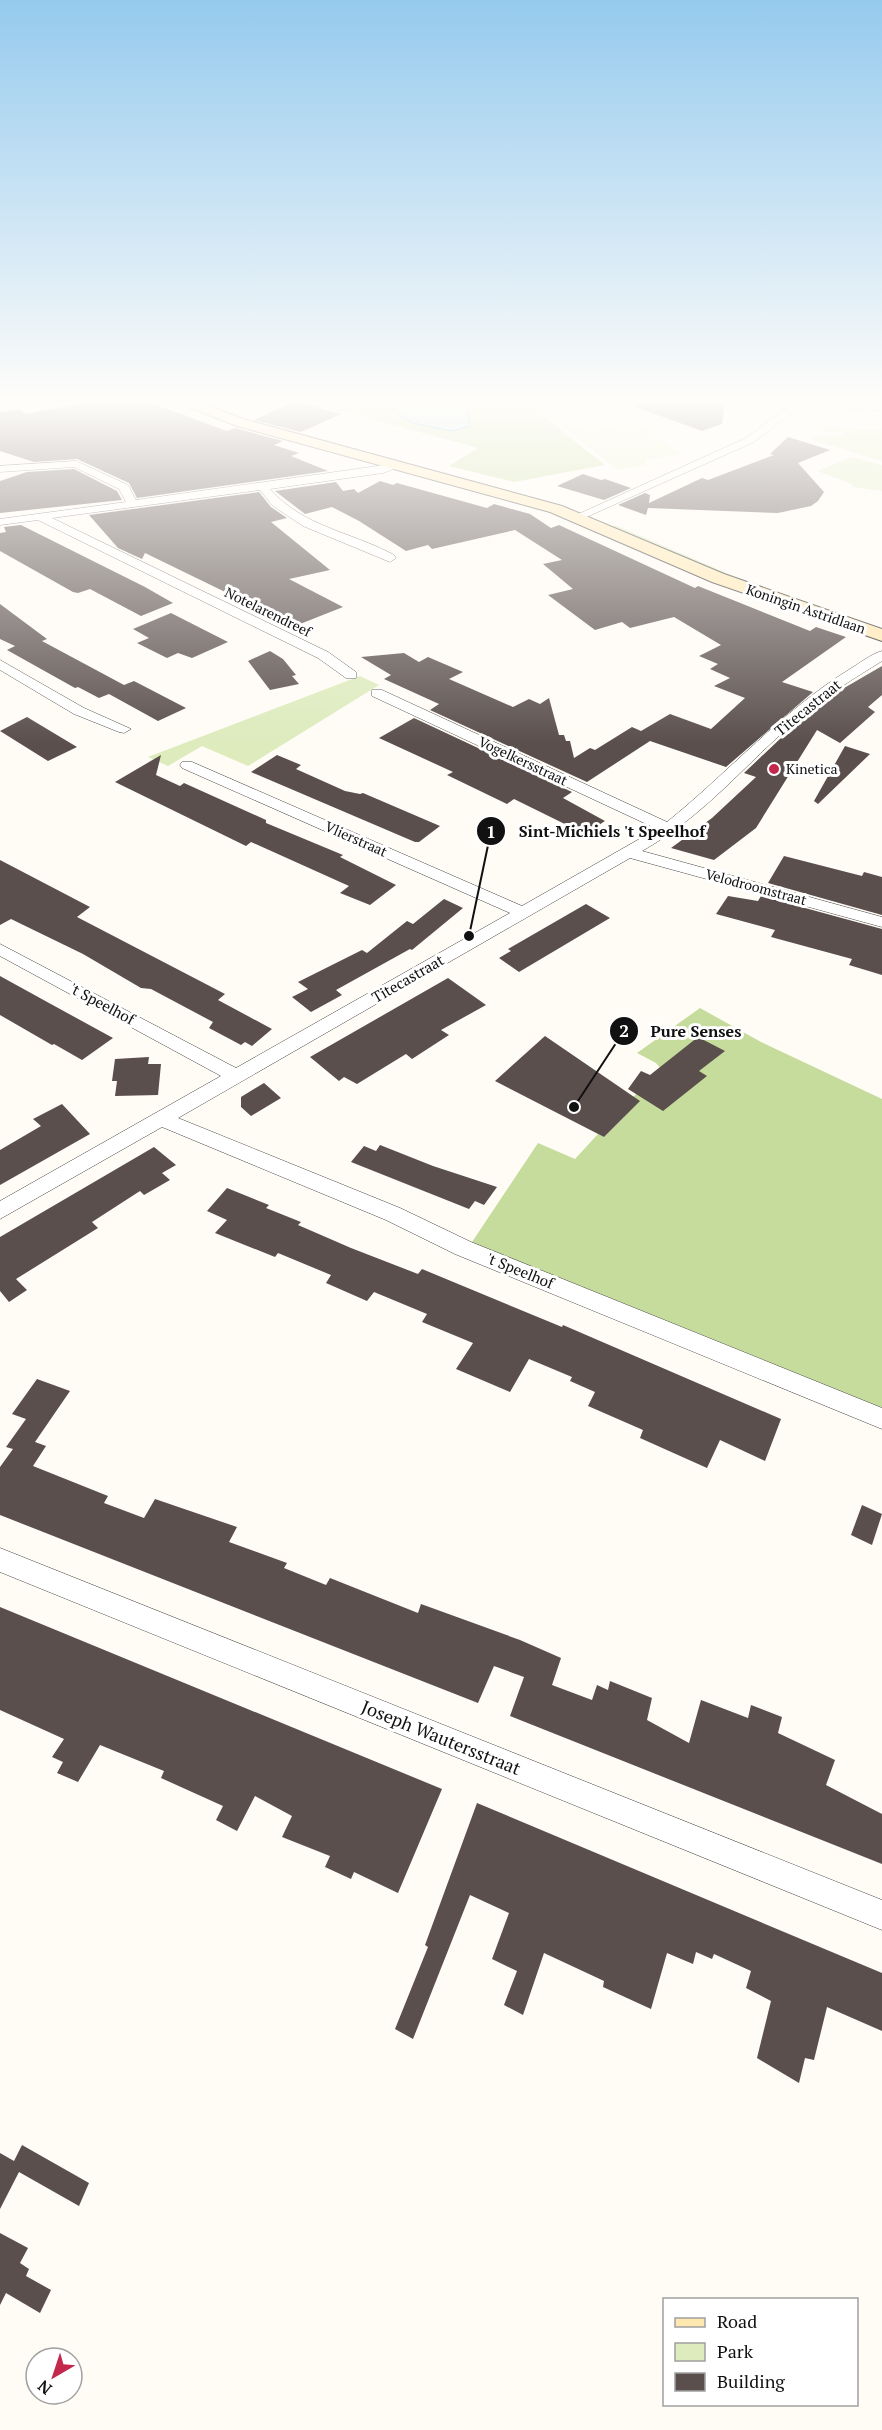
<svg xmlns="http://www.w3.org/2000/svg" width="882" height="2430" viewBox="0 0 882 2430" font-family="'PT Serif',serif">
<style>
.green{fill:#ddebbd}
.forest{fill:#c5dc9c}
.pitch{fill:#ecf2cf}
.water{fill:#b9ebf7;stroke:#3fb0ce;stroke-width:1.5}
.building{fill:#5a4f4d}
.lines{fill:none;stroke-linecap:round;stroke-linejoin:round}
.street-casing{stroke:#444;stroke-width:1}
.secondary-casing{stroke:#333;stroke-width:2}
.street{fill:#fff;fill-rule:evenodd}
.secondary{fill:#ffe7b0;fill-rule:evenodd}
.poi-dot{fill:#c3274c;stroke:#fff;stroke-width:2}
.labels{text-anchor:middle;stroke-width:6;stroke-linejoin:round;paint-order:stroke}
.far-street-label{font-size:14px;fill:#111;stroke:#fff}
.far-poi-label{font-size:14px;fill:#111;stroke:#fff;text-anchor:start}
.street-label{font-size:15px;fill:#111;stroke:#fff}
.near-street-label{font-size:18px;fill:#111;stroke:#fff}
.leader{fill:none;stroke:#111;stroke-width:2}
.callout-dot{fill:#111;stroke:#fff;stroke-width:2}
.mark-label{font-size:18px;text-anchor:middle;font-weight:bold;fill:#fff}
.callout-label{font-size:16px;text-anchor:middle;font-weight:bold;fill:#111;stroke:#fff;stroke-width:6;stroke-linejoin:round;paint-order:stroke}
</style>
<rect width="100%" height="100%" fill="#fffbf5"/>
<path class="green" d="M825,427L882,431V461L812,440L818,436L846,435L842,432H823Z
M852,457L882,465V491L853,487L852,484L817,471Z
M610,526H617L736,577L878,628L779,597Z
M360,676L379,685L248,766L202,746L168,766L148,757Z"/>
<path class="forest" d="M312,403C344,403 387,394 407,421L452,431L469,421L466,405L462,403H526L605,465L514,482L449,466L478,448Z
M700,1008L761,1042L882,1099V1413L470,1245L538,1143L575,1159L598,1134L604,1137L624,1117L617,1112L662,1070L656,1063L637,1053Z"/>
<path class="pitch" d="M529,403H598L608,411L549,419Z
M637,423L680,454L644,460L648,465L617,470L565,428L596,424L601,428Z"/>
<path class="water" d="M383,403H462L466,405L470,426L452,431L413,423C402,420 396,407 383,403Z"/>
<path class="building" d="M83,403H151L227,431L235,428L283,441L274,445L299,453L291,456L328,471L137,498L129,483L77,459L34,462L0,451V412L20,409L25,414Z
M291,403H302L341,414L301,432L254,420Z
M633,403H725L722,424L702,431L633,406Z
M788,437L830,450L798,463L824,492L818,501L811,506L778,513L648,508L646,515L618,505L645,493L650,495L649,503L702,478L708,480L774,455L770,454Z
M74,469L117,491L122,500L0,513V481L27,472Z
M583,474L601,480L605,479L631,488L604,500L557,486Z
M380,481L393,485L397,483L487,508L494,504L530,514L551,528L559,525L695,588L698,586L810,631L816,627L846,637L782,682L813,692L726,767L650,741L587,782L430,710L439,704L384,679L391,675L361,657L404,653L419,662L428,657L463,672L449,679L513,707L529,699L540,704L549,698L559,735H564L566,741H570L574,758L590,748L595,750L632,727L641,731L670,714L711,729L745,698L714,686L730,678L710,669L718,664L699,656L721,645L674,617L630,628L622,622L595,630L548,595L573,589L543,564L562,560L515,530L432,549L428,545L406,551L359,521L332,507L305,514L275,491L336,482L343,491L354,489L358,493Z
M259,492L271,507L287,518L271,522L330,570L289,579L343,607L295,626L145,553L142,559L118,548L89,515Z
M21,525L145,587L173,603L141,616L90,589L78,593L73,592L0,551V533L6,532L4,527Z
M0,604L47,639L42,641L124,685L134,681L186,708L158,721L109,694L99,698L78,687L75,688L7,650L15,646L0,639Z
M171,613L228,642L192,658L178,653L167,658L137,643L149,638L133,629Z
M270,651L283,659L296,675L292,676L299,684L270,690L248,661Z
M882,666V695L868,707L875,712L840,743L817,730L756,828L714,860L671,848L712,818L756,777L744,773L800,720L839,691Z
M27,717L77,747L48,761L0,731Z
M414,718L572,792L563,798L605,821L585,834L514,799L507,804L447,775L453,772L379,738Z
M845,746L870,754L818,804L814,801Z
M161,755L156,775L180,786L184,783L266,820V823L343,855L340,857L396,885L370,905L340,893L349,886L251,842L246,846L115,782Z
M277,755L301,765L296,769L345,791L360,794L363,793L440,826L419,842H415L251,772Z
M784,856L862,876L864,872L882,877V915L768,883Z
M0,860L90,907L77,917L225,994L218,1000L272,1029L252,1046L245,1042L241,1045L209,1028L213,1022L151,989L141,988L83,954L11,919L0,925Z
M728,896L758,901L761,896L882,929V975L849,965L852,959L771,937L775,930L716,914Z
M444,899L463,908L412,950L410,949L336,990L342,995L311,1012L292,997L308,989L298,982L362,950L367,953L407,921L413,924Z
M586,904L610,918L519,972L499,958L511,951L508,949Z
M0,976L49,1003L113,1038L82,1060L54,1044L52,1045L0,1015Z
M448,978L486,1005L441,1030L449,1035L412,1059L406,1054L357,1084L344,1077L339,1081L310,1057Z
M545,1036L640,1101L604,1137L495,1081Z
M698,1037L725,1051L699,1071L707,1076L663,1111L628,1089L641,1071L650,1075Z
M149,1057L148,1064H161L158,1095L115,1096L117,1081H112L115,1059Z
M264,1083L281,1098L251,1116L241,1107V1097Z
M62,1104L90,1134L0,1185V1150L41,1126L33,1119Z
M380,1145L433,1166L497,1187L484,1205L475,1201L469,1209L351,1162L364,1146L376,1151Z
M154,1147L176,1165L162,1173L170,1180L144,1195L140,1191L92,1222L98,1228L16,1279L27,1290L9,1302L0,1291V1237Z
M227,1188L269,1205L266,1208L301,1222L298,1225L351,1248L418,1274L422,1269L562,1327L563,1325L781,1419L765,1461L720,1440L707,1468L640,1438L643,1430L588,1406L595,1392L570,1381L572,1377L529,1359L510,1392L456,1369L473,1343L422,1322L427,1314L374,1292L367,1301L326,1283L331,1275L278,1253L275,1257L215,1233L227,1220L207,1211Z
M37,1379L70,1391L35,1442L46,1446L33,1466L108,1496L104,1503L144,1518L155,1499L237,1527L229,1542L287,1563L284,1568L326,1585L330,1578L418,1613L421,1604L520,1640L561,1658L552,1685L592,1700L597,1685L608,1690L610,1681L652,1698L647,1720L689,1743L701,1700L748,1718L751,1705L782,1717L778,1733L835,1760L826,1785L882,1814V1864L510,1716L524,1677L494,1666L478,1703L0,1515V1467L13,1449L6,1447L26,1419L12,1414Z
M862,1505L882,1514L872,1545L851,1535Z
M0,1607L442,1789L398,1893L354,1872L351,1879L325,1867L330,1856L282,1837L292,1816L255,1796L237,1831L216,1820L223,1806L161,1778L164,1771L100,1745L78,1782L57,1773L63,1762L52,1757L64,1739L0,1710Z
M477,1803L882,1973V2031L827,2007L814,2060L805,2058L799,2083L757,2058L771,2001L746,1988L751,1971L714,1954L712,1959L696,1952L693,1964L667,1953L651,2009L603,1987L604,1981L544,1953L523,2015L504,2005L517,1971L492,1959L509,1913L470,1895L413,2039L395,2029L428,1947L425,1945Z
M22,2145L89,2183L79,2206L19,2172L0,2209V2153L14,2161Z
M0,2233L28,2248L20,2263L29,2269L26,2276L51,2290L40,2313L6,2293L0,2305Z"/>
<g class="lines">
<defs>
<path id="street" d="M793,403H805L754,442L582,519L572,517L746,438Z
M818,403L882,405V411L823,406Z
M76,461L128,485L136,500L399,463V467L383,473L270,489C303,527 352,532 394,555L396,558L390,562L303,526L273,506L260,490L52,518L328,652L356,672V678H346L318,658L38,520L0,525V519L126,502L119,489L74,467L0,472V466Z
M882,651V661C853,679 825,696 799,718C744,765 707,814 642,851L882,917V927L630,858L178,1118L400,1208L471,1242L882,1408V1429L455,1254L386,1220L162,1127L0,1219V1201L221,1076L0,956V944L236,1068L510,913L182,768L180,765L182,762H192L522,906L657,829L372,696V690H382L667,822C729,772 782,711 850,669C860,663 871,654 882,651Z
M0,660L84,708L131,729L124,733L119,732L74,714L0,670Z
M0,1548L882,1900V1930L0,1572Z"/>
<path id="secondary" d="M178,403H200L247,420L562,506L724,574L882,629V641L712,582L550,512L237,426Z"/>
</defs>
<use href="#street" class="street-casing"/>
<use href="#secondary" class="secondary-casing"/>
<use href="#street" class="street"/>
<use href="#secondary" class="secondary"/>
</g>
<linearGradient id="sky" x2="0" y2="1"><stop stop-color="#95caee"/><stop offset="0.54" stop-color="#fffdfa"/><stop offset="1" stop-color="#fffdfa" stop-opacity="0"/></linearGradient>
<rect width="882" height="744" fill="url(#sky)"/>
<circle class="poi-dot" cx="774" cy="769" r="6"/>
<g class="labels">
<g class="far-street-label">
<text transform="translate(806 609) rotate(19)" y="5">Koningin Astridlaan</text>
<text transform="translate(268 612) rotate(26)" y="5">Notelarendreef</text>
<text transform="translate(523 761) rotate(25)" y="5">Vogelkersstraat</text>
<text transform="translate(356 839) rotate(24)" y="5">Vlierstraat</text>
<text transform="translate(756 887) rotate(15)" y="5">Velodroomstraat</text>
</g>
<g class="far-poi-label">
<text x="786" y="774">Kinetica</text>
</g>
<g class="street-label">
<text transform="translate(808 708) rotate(-39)" y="5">Titecastraat</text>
<text transform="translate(408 979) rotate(-30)" y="5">Titecastraat</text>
<text transform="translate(102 1004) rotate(28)" y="5">'t Speelhof</text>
<text transform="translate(520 1271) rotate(22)" y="5">'t Speelhof</text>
</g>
<g class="near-street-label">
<text transform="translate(441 1738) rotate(22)" y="6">Joseph Wautersstraat</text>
</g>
</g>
<path class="leader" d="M469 936L491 831M574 1107L624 1031"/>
<g class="callout-dot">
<circle cx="469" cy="936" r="6"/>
<circle cx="574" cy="1107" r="6"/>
<circle cx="491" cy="831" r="15"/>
<circle cx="624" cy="1031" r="15"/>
</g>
<g class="mark-label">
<text x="491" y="838">1</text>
<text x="624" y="1037">2</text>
</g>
<g class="callout-label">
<text x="612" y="837">Sint-Michiels 't Speelhof</text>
<text x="696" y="1037">Pure Senses</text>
</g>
<rect x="663" y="2298" width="195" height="108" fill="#ffffff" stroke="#a0a0a0" stroke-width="1.5"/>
<rect x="675" y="2318" width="30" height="9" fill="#ffe7b0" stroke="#a0a0a0" stroke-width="1.5"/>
<text x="717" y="2328" font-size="18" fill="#111111">Road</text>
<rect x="675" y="2343" width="30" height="18" fill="#ddebbd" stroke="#a0a0a0" stroke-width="1.5"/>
<text x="717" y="2358" font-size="18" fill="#111111">Park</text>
<rect x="675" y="2373" width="30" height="18" fill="#5a4f4d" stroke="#a0a0a0" stroke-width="1.5"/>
<text x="717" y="2388" font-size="18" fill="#111111">Building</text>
<g transform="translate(54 2376) rotate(219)"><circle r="28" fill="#ffffff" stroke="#a0a0a0" stroke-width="1.5"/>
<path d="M0-4.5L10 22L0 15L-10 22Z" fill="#c3274c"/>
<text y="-9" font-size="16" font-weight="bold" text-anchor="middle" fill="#111111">N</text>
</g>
</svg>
